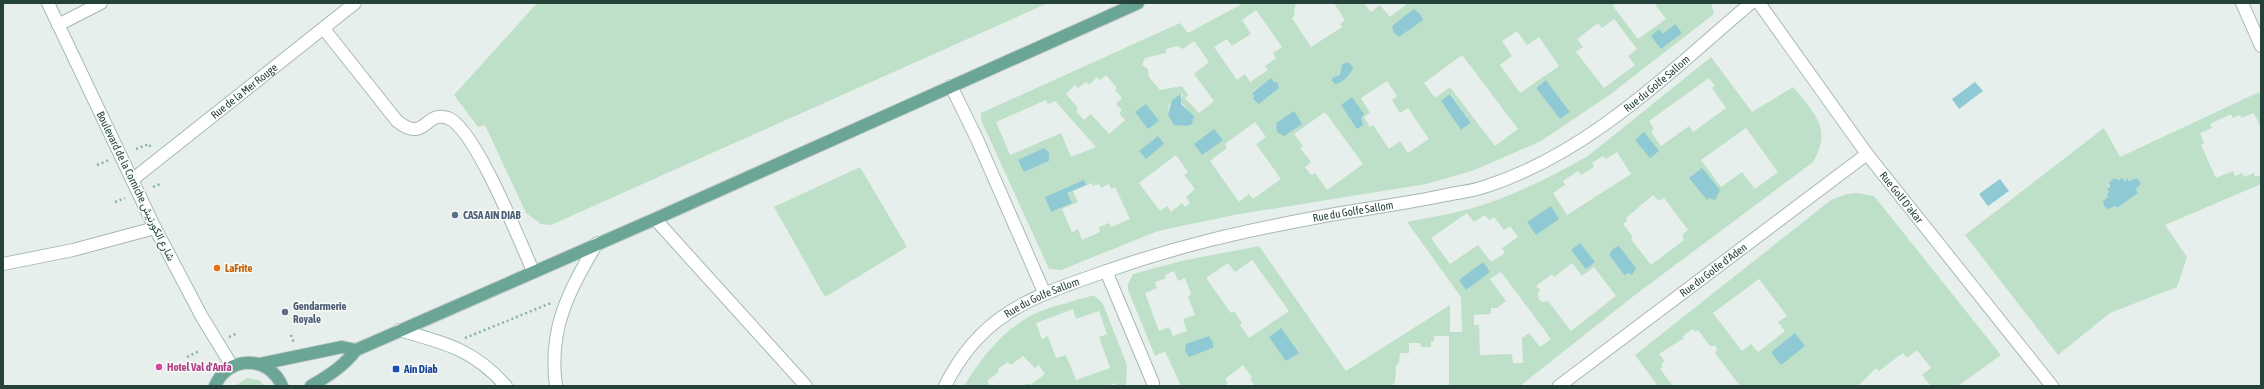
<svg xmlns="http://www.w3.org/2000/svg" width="2264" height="389" viewBox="0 0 2264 389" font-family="'Asap Condensed',Vazirmatn,sans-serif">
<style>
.green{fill:#bfe0c8;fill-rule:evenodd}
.water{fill:#8ec9d4}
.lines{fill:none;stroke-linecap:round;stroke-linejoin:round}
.street-casing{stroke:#a8b8b2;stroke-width:14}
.secondary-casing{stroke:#a4bbb3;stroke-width:14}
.primary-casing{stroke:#c2cac8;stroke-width:14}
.path{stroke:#86b3a5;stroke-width:2.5;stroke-dasharray:2 3;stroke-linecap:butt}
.street{stroke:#fff;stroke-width:12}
.secondary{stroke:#fff;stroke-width:12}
.primary{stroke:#6aa596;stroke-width:12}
.service-dot{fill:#5c6f8a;stroke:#f7fbf9;stroke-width:1.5}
.food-dot{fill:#e8710a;stroke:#f7fbf9;stroke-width:1.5}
.hotel-dot{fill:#d1479c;stroke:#f7fbf9;stroke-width:1.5}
.transit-dot{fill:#1a4fb4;stroke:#f7fbf9;stroke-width:1.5}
.labels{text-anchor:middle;stroke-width:3;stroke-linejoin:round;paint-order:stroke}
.street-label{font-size:11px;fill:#24423a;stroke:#f7fbf9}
.service-label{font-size:11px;font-weight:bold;fill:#4e5e75;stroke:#f7fbf9;text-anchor:start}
.food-label{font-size:11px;font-weight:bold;fill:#c56008;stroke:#f7fbf9;text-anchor:start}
.hotel-label{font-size:11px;font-weight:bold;fill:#b23c85;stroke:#f7fbf9;text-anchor:start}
.transit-label{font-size:11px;font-weight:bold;fill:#164399;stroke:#f7fbf9;text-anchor:start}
</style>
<rect width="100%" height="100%" fill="#e6efeb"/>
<path class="green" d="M537,3H1048L551,225L541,224L526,213L485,125L478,127L454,95Z
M1244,3H1296L1294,11L1295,16L1292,18L1311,47L1342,27L1340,24L1345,20L1334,3H1364L1371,12L1380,5L1390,17L1408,3H1617L1613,6L1638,39L1666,19L1654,3H1711L1714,14L1608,96L1541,141L1472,171L1426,184L1234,215L1158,231L1061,270L1049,269L981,120V113L1180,23L1188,33ZM1256,10L1282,47L1273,53L1276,58L1265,66L1268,70L1250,82L1245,74L1237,80L1214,47L1227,39L1232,46L1251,34L1242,20ZM1415,10L1422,19L1399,37L1394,29ZM1614,19L1637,49L1628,56L1635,65L1604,88L1576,52L1583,47L1577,39L1598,23L1602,28ZM1517,31L1527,45L1539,37L1559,66L1520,93L1500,65L1512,56L1502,41ZM1194,41L1209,62L1194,74L1214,101L1199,113L1185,98L1188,95L1182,86L1160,90L1149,77L1148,69L1142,65L1145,58L1166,53V49L1177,46L1183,49ZM1462,55L1518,129L1495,146L1450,87L1435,98L1424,83ZM1106,75L1117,88L1115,90L1122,98L1116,104L1122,110L1119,113L1125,120L1109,134L1091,114L1084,120L1076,111L1078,108L1066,94L1075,85L1078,88L1086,82L1089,85L1097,77L1100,80ZM1271,79L1279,88L1259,103L1253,99L1254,96L1252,92ZM1546,80L1570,112L1560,119L1536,88ZM1387,81L1397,96L1392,100L1400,113L1408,108L1429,139L1408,153L1400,141L1389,149L1373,125L1370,127L1364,117L1370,113L1361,98ZM1181,94L1183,95L1180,101L1188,110L1187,126L1168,115L1169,105ZM1451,94L1471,123L1461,130L1441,101ZM1046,100L1048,104L1055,101L1096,147L1071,157L1061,133L1010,155L996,122ZM1325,112L1363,164L1327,190L1315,173L1311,175L1305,167L1311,162L1300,148L1303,146L1294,134ZM1255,122L1266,137L1256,144L1281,179L1253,199L1249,194L1239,202L1210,161L1227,148L1225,144ZM1044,148L1049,161L1024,172ZM1176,155L1188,172L1184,175L1195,189L1186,197L1190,203L1185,207L1182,203L1171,212L1167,206L1160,211L1139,183ZM1092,183L1093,186L1099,184L1101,188L1109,184L1111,189L1115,187L1130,219L1111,227L1109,223L1099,227L1100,232L1082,240L1078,229L1072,232L1062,209L1078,202L1073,191Z
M1711,57L1752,112L1793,87C1814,113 1833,128 1813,162L1635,295L1520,386H1449V336H1434V341L1431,342V347H1421L1420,343H1409V353H1400L1399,362L1396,366L1395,382L1392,386H1255L1250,379L1252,377L1243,365L1225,379L1228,383L1224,386H1181L1165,351L1155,356L1128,290V284L1133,274L1181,261L1259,246L1346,371L1450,305V332H1462L1461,297L1407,222C1430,217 1454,214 1476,207C1515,195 1553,176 1588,156ZM1709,78L1715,86L1712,88L1726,108L1693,132L1689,126L1661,146L1651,132L1654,129L1649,121ZM1746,128L1778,172L1755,189L1742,172L1721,187L1701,160ZM1617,152L1631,174L1567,215L1553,193L1565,185L1563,181L1578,171L1581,175L1594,167L1592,163L1603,156L1606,159ZM1653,195L1659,201L1664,198L1688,230L1682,235L1684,240L1651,265L1631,239L1633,237L1623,224L1627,221L1626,218ZM1467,213L1474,222L1485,215L1489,220L1494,217L1504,230L1510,226L1518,237L1502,248L1505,253L1491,262L1478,245L1450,264L1431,238ZM1619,247L1636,268L1625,276L1609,255ZM1252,260L1289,311L1249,338L1240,325L1242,323L1234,311L1231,313L1206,278L1228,263L1235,272ZM1572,263L1582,276L1594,267L1616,296L1571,331L1548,301L1543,302L1539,300L1538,294L1540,290L1536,286L1552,274L1554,277ZM1174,271L1178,281L1185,278L1191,294L1188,297L1195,315L1183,319L1187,331L1173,336L1169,327L1159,331L1145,293L1157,288L1155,282L1166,278L1165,275ZM1501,272L1551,339L1540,347L1529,333L1522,338L1523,363H1513L1512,354L1480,355L1479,325H1474V315L1491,314V308H1497L1506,301L1490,279ZM1209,336L1210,341L1213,342V348L1189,356L1185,351L1186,348Z
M2259,92L2261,97V128L2254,113L2241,118L2240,115L2233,118L2231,114L2210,124L2212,128L2200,133L2204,143L2201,145L2216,178L2233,171L2235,176L2242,173L2244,177L2254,173L2255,177L2261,175V184L2165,225L2187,257L2177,287L2110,313L2058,355L1965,235L2104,128L2120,157ZM2114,178C2123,181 2128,181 2137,178L2141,183L2136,190L2138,193L2117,208L2115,206L2106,208L2103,204L2105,200L2108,197L2109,182Z
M860,167L907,247L825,297L774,207Z
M1857,193L1874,196L2001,355L1958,386H1931L1922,375L1931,368L1917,350L1907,358L1903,353L1879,371L1876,368L1858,386H1740L1715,353L1717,350L1716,346H1710L1698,330L1695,332L1693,329L1683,336L1684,338L1659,354L1665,361L1661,364L1663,367L1660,369L1673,386H1658L1635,355L1831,200L1847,194ZM1759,279L1787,316L1778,322L1785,331L1758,352L1751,344L1742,351L1713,313Z
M1091,296H1095L1103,304L1127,365L1126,386H1117L1115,383L1107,386H1024L1028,383L1030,385L1045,374L1039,365L1035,368L1023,356L1011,365L1008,362L998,369L999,372L987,381L990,386H964C982,356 1007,325 1041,311C1057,305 1074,301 1091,296ZM1073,309L1076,319L1099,311L1107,334L1099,337L1110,368L1076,380L1066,355L1056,358L1048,336L1042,339L1036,323Z
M247,378L259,380L265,386H235Z"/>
<path class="water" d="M1414,9L1420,14L1423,20L1399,37L1394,33L1392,26Z
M1675,24L1682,33L1661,49L1651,36L1659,29L1663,34Z
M1348,62L1353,67C1352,74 1341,84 1335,84L1332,81V78L1340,75L1342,65Z
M1271,78L1274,82H1277L1279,88L1259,104L1253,99L1254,96L1252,93Z
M1546,80L1570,112L1560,119L1536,88Z
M1975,82L1983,91L1959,109L1952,99Z
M1181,94V104L1194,116L1192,124L1187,126L1174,125L1168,115L1172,100Z
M1450,94L1471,123L1461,130L1441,101Z
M1352,97L1364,114L1361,118L1363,125L1357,129L1341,105Z
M1146,104L1159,121L1148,129L1135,112Z
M1294,111L1302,124L1284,136L1277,132L1276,123Z
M1214,129L1223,140L1202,155L1194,144Z
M1644,132L1659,151L1650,158L1635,140Z
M1158,136L1164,144L1146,159L1139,151Z
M1044,148L1049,153V161L1024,172L1018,160Z
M1702,168L1720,190L1715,200L1709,198L1707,200L1689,178Z
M2114,178L2119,180L2122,178L2125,181L2127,178L2129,181L2137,178L2141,183L2136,190L2138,193L2117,208L2115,206L2108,209L2104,206L2103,201L2108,197L2107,194L2109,192L2107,189L2110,187L2109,182Z
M2000,179L2009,191L1988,206L1979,194Z
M1084,180L1086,185L1067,193L1072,203L1051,212L1045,197Z
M1551,206L1559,219L1536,235L1527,222Z
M1580,243L1595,262L1586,269L1571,250Z
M1619,246L1636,268L1632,275L1628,273L1625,276L1609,255L1613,249Z
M1483,262L1490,272L1466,290L1459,280Z
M1281,328L1299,353L1286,361L1269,337Z
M1795,333L1805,346L1781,365L1771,352Z
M1209,336L1213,342V348L1189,357L1185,351L1186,344Z"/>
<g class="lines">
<defs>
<g id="street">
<path id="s1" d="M1759,3L1867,154L2052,386"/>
<path d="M2242,3L2261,46"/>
<path d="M58,25L101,3"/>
<path d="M324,29L397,121C426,144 424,110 448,118C475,128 520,242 533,271"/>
<path d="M951,86L977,139L1044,292"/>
<path id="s2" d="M132,180L355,3"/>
<path d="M655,219L806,386"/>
<path d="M3,264L73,250L155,228"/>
<path d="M1106,271L1153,383"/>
<path id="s3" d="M945,386C981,313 1032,297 1104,272C1177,246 1243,231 1319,217C1361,209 1404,204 1446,195C1460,192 1474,191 1487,186C1591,152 1669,72 1751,3"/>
<path id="s4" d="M1559,386L1867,154"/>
</g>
<path id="secondary" d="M48,3L155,228L202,317L232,366
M399,330C445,343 473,349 506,386
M556,386C548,328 569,291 597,243"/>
<path id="primary" d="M260,364L342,347L356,350
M215,386C228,355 269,355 282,386
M311,386C328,376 344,366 356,350L655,219L1138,3"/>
</defs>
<use href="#street" class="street-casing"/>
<use href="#secondary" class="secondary-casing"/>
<use href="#primary" class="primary-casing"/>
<path class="path" d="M136,149L149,144L151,148
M97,165L109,160
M153,187L160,184
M115,202L125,198
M291,335L294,343
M229,337L238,333
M465,338L551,303
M187,357L199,351"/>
<use href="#street" class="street"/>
<use href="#secondary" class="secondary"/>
<use href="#primary" class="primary"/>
</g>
<g class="service-dot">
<circle cx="455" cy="215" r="4"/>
<circle cx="285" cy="312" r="4"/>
</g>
<circle class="food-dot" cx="217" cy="268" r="4"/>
<circle class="hotel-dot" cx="159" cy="367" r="4"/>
<rect class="transit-dot" x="392" y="365" width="8" height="8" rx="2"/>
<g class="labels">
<g class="street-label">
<text dy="4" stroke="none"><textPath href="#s3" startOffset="795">Rue du Golfe Sallom</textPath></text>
<text dy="4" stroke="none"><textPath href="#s2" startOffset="143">Rue de la Mer Rouge</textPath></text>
<text transform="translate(136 186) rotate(64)" y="4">Boulevard de la Corniche شارع الكورنيش</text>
<text dy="4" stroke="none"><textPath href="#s1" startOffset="241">Rue Golf D'akar</textPath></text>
<text dy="4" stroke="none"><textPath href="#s3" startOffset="459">Rue du Golfe Sallom</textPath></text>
<text dy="4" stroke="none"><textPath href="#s4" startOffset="193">Rue du Golfe d'Aden</textPath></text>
<text dy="4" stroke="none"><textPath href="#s3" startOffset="135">Rue du Golfe Sallom</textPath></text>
</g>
<g class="service-label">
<text x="463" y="219">CASA AIN DIAB</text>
<text x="293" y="310">Gendarmerie<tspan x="293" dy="13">Royale</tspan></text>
</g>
<g class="food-label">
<text x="225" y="272">LaFrite</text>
</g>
<g class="hotel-label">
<text x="167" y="371">Hotel Val d'Anfa</text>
</g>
<g class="transit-label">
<text x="404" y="373">Ain Diab</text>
</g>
</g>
<rect width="2264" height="389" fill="none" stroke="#24423a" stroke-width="8"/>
</svg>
